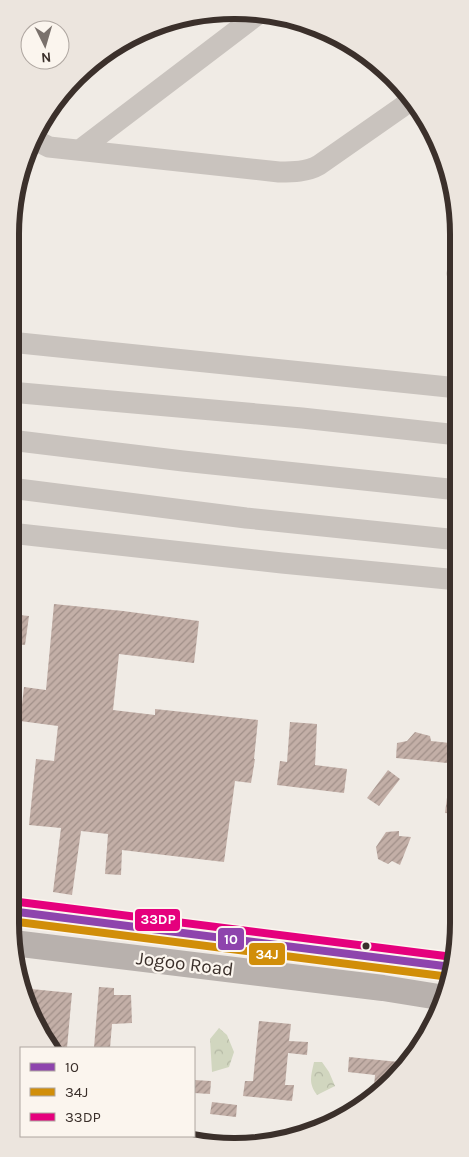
<svg xmlns="http://www.w3.org/2000/svg" width="469" height="1157" viewBox="0 0 469 1157" font-family="Karla,sans-serif">
<style>
.forest{fill:url(#forest-crowns)}
.building{fill:url(#building-hatch)}
.lines{fill:none;stroke-linecap:round;stroke-linejoin:round}
.minor{stroke:#c9c3be;stroke-width:21}
.major{stroke:#b8b1ad;stroke-width:26}
.bus-1-casing{stroke:#fbf5ee;stroke-width:11}
.bus-2-casing{stroke:#fbf5ee;stroke-width:11}
.bus-3-casing{stroke:#fbf5ee;stroke-width:11}
.bus-1{stroke:#8e44ad;stroke-width:8}
.bus-2{stroke:#d18e09;stroke-width:8}
.bus-3{stroke:#e5007d;stroke-width:8}
.bus-dot{fill:#3b302b;stroke:#fbf5ee;stroke-width:2}
.labels{text-anchor:middle;stroke-width:4.5;stroke-linejoin:round;paint-order:stroke}
.street-label{font-size:19px;fill:#3b302b;stroke:#fbf5ee}
.rim{fill:none;stroke:#3b302b;stroke-width:6}
.line-badge{stroke:#fbf5ee;stroke-width:2}
.badge-label{font-size:14px;text-anchor:middle;font-weight:bold;fill:#fff}
</style>
<defs>
<pattern id="forest-crowns" width="20" height="18" patternUnits="userSpaceOnUse" patternTransform="scale(1.25)"><rect width="20" height="18" fill="#d1d6bf"/><path d="M2 6a3 3 0 1 1 6 0M12 15a3 3 0 1 1 6 0" fill="none" stroke="#b4b8a4"/></pattern>
<pattern id="building-hatch" width="6" height="6" patternUnits="userSpaceOnUse" patternTransform="scale(1.25)"><rect width="6" height="6" fill="#c3afa7"/><path d="M-1 1l2-2M0 6l6-6M5 7l2-2" fill="none" stroke="#a08f88"/></pattern>
</defs>
<rect width="100%" height="100%" fill="#f0ebe5"/>
<path class="forest" d="M219,1028L227,1035L234,1052L229,1067L212,1072L210,1039Z
M314,1062H322L329,1072L335,1086L317,1095C308,1083 311,1076 314,1062Z"/>
<path class="building" d="M54,604L123,611L199,621L194,663L119,654L113,710L155,715V709L258,720L254,759H255L251,783L235,781L224,862L122,850L121,875L105,874L108,834L81,831L72,895L53,892L61,828L29,825L36,759L54,761L58,726L20,721L24,687L46,690Z
M10,614L29,616L25,645L10,643Z
M10,666L22,668L18,708L10,707Z
M290,722L317,724L315,765L347,769L344,793L277,785L280,761L287,762Z
M415,732L430,736L431,741L459,744L456,758L448,757L447,763L396,758L397,743L407,741Z
M388,770L400,779L379,806L367,798Z
M448,790L459,792L457,814L445,813Z
M399,831V836L411,837L400,865L392,861L388,864L378,859L376,847L386,832Z
M99,987L114,988V995H131L132,1023L112,1024L110,1048H94Z
M21,988L72,993L67,1048H53L22,995Z
M259,1021L291,1024L289,1041L308,1042L307,1055L288,1053L285,1085H294L292,1101L243,1096L245,1081H253Z
M349,1057L409,1063L373,1097L375,1075L348,1072Z
M194,1080L211,1081L210,1094L194,1093Z
M212,1102L237,1105L236,1117L210,1114Z"/>
<g class="lines">
<path class="minor" d="M35,140L49,147L279,172C293,172 307,172 319,165L412,100
M81,149L257,15
M457,274V273
M10,342L458,388
M10,392L302,418L458,435
M10,440L183,461L458,490
M10,488L246,518L458,540
M10,533L282,563L458,580"/>
<path class="major" d="M10,911L452,967
M13,943L383,988L445,998"/>
<defs>
<path id="bus-1" d="M10,911L452,967"/>
<path id="bus-2" d="M10,921L450,977"/>
<path id="bus-3" d="M11,901L453,957"/>
</defs>
<use href="#bus-1" class="bus-1-casing"/>
<use href="#bus-2" class="bus-2-casing"/>
<use href="#bus-3" class="bus-3-casing"/>
<use href="#bus-1" class="bus-1"/>
<use href="#bus-2" class="bus-2"/>
<use href="#bus-3" class="bus-3"/>
</g>
<circle class="bus-dot" cx="366" cy="946" r="4.5"/>
<g class="labels">
<g class="street-label">
<text transform="translate(185 963) rotate(7)" y="7">Jogoo Road</text>
</g>
</g>
<path d="M0 0H469V1157H0ZM234 19H235A215 215 0 0 1 450 234V923A215 215 0 0 1 235 1138H234A215 215 0 0 1 19 923V234A215 215 0 0 1 234 19Z" fill="#ece5de" fill-rule="evenodd"/>
<path class="rim" d="M234 19H235A215 215 0 0 1 450 234V923A215 215 0 0 1 235 1138H234A215 215 0 0 1 19 923V234A215 215 0 0 1 234 19Z"/>
<g class="line-badge">
<rect x="134" y="908" width="47" height="24" rx="5" fill="#e5007d"/>
<rect x="217" y="927" width="28" height="24" rx="5" fill="#8e44ad"/>
<rect x="248" y="942" width="38" height="24" rx="5" fill="#d18e09"/>
</g>
<g class="badge-label">
<text x="158" y="924">33DP</text>
<text x="231" y="944">10</text>
<text x="267" y="959">34J</text>
</g>
<rect x="20" y="1047" width="175" height="90" fill="#fbf5ee" stroke="#aea6a0"/>
<rect x="30" y="1063" width="25" height="8" fill="#8e44ad" stroke="#aea6a0"/>
<text x="65" y="1072" font-size="15" fill="#3b302b">10</text>
<rect x="30" y="1088" width="25" height="8" fill="#d18e09" stroke="#aea6a0"/>
<text x="65" y="1097" font-size="15" fill="#3b302b">34J</text>
<rect x="30" y="1113" width="25" height="8" fill="#e5007d" stroke="#aea6a0"/>
<text x="65" y="1122" font-size="15" fill="#3b302b">33DP</text>
<g transform="translate(45 45) rotate(175)"><circle r="24" fill="#fbf5ee" stroke="#aea6a0"/>
<path d="M0-4L9 19L0 12L-9 19Z" fill="#7a716c"/>
<text y="-8" font-size="14" font-weight="bold" text-anchor="middle" fill="#3b302b">N</text>
</g>
</svg>
